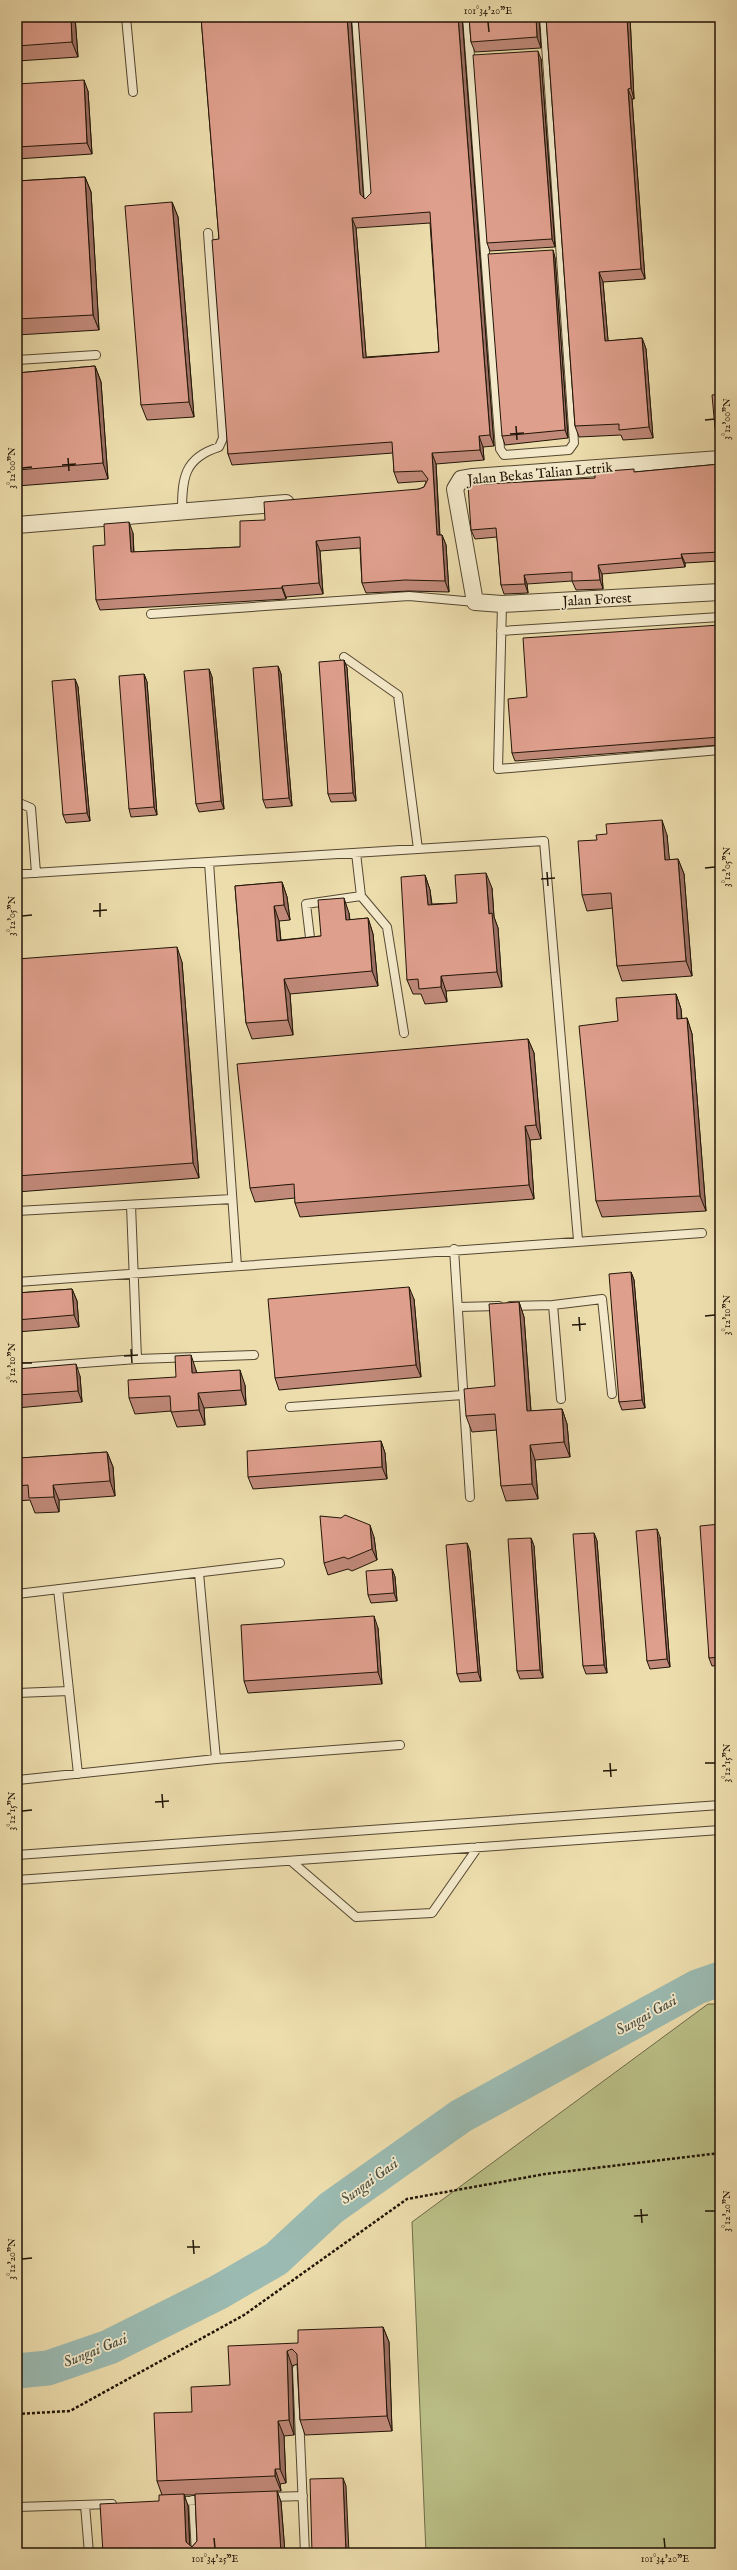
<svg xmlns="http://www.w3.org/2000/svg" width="737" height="2570" viewBox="0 0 737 2570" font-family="'IM FELL English',serif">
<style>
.green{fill:#bbc088;stroke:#6e6a48}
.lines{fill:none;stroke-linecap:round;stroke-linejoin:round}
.river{stroke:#9bbab1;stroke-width:35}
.service-casing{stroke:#544730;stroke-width:10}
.minor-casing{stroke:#544730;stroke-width:18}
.path{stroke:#211507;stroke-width:2.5;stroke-dasharray:3 2;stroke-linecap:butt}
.service{stroke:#f3e9ca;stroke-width:8}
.minor{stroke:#f3e9ca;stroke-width:16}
.wall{fill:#c08979;stroke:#211507;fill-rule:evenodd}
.shaded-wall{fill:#9c6f63;stroke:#211507}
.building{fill:#df9f8d;stroke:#211507;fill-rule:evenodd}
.ticks{fill:none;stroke:#211507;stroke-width:1.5}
.labels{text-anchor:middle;stroke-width:3.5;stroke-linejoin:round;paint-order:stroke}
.street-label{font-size:14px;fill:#211507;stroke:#f3e9ca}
.water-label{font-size:15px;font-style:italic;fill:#4c4f42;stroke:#f3e9ca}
.neatline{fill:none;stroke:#211507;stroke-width:1.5}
.ticks-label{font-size:10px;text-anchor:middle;fill:#211507}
</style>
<rect width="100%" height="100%" fill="#edddad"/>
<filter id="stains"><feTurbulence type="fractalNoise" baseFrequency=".005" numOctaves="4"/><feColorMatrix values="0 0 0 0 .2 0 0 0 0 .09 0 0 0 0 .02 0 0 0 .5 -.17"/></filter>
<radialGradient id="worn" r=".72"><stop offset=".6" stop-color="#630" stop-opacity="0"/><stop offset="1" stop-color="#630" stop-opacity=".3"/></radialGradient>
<path class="green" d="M708,2004H720V2553H426L412,2222Z"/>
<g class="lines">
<path class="river" d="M17,2371L48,2368L109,2347L219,2292L276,2259L331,2208L461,2116L697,1987L720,1979"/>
<defs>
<path id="service" d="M126,17L133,92
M356,17L369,204
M467,17L500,449L504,455L569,450L574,443L544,17
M17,360L96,355
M182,511C182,478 184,458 219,447L223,438L208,233
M502,604L498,769L720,750
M151,614L409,596L475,602
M501,631L720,617
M344,657L398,695L418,849
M17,802L31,808L36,873
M356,853L361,896L387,927L404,1033
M209,862L237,1266
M17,874L544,841L578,1240
M311,946L306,904L361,896
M131,1205L137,1359L254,1355
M17,1211L232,1199
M454,1249L470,1497
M17,1282L702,1233
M553,1305L602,1299L612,1394
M510,1306L553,1305L561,1399
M458,1307L499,1306
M17,1368L137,1359
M290,1407L463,1395
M199,1573L216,1759L400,1745
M58,1589L78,1774
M17,1594L280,1563
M17,1693L69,1691
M18,1780L216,1759
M17,1855L720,1805
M291,1861L356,1917L432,1913L478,1847
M17,1880L720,1830
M297,2369L305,2553
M270,2497L303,2496
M193,2500L196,2553
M176,2501L206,2500
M85,2505L89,2553
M17,2507L112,2504
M17,2551V2553"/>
<path id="minor" d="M720,459L473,477L461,479L455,489L475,602L502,604L720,592
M17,525L286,503"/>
</defs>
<use href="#service" class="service-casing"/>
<use href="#minor" class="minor-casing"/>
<path class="path" d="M17,2414L70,2411L244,2315L407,2199L545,2174L720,2153"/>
<use href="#service" class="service"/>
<use href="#minor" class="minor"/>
</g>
<path class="wall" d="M17,17H75L78,57L17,61Z
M201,17H351L363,197L365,199L371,193L462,17L494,446L483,447L484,460L436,464L440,535H442L446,545L449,592L409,591L366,593L362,583L360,548L320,551L323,594L286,597V599L100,610L96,600L105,545L133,533L134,552L240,547L265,520L419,489L424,487L426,482V481L398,483L394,472L393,453L232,465L228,454L219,239ZM430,223L439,352L366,357L356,228Z
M469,17H539L541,48L475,52L471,42Z
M546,17H630L634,99H632L645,279L603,282L608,341L642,338L646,349L653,438L623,440L621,435L579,437L575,426Z
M541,59L555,247L490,251L487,243Z
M17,84L88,91L92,154L17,159Z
M85,177L91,192L99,330L17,335V181Z
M172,202L178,217L194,417L147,420L141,405Z
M553,250L555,258L568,438L505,445L502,436Z
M95,366L101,382L108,479L17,486V373Z
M720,394V436H718L715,428Z
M720,464V561L685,563V567L602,574L603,589L576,590L572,581L527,584L528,593L504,594L501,585L497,537L475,539L471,530L595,478L635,472Z
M720,625V745L515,761L512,753L527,697Z
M344,660L347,668L356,801L331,802L328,794Z
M278,666L281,674L292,806L266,808L263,800Z
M209,669L212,677L224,809L199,812L196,804Z
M144,674L147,682L157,815L131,817L129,809Z
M75,679L78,687L90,821L66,823L63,815Z
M667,835L669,860L678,859L684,874L692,976L622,981L617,966L613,908L587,911L582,895Z
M425,875L430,890L432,904L457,903L492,888L494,917L498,928L502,987L446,991L447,1002L425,1004L421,994H413L407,980Z
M282,882L287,897L290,920L279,921L281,940L321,936L349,913L350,920L368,918L373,934L378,986L290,994L293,1035L252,1039L246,1023L235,886Z
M17,959L182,962L199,1178L17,1192Z
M676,994L681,1009L682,1019L687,1018L692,1034L706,1211L602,1217L596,1201L618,1021Z
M528,1039L534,1053L541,1139L530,1140L534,1199L300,1217L295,1203V1198L255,1202L250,1188Z
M631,1272L634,1280L645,1408L622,1410L619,1402Z
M72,1289L77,1301L79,1327L17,1332V1293Z
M414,1299L421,1377L279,1390L275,1378Z
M519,1302L524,1317L531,1411L562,1409L567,1424L570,1457L535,1460L538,1499L506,1501L501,1486L497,1430L472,1432L466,1416L495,1386Z
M17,1369L80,1376L82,1402L17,1408Z
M196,1370L197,1373L245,1385L246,1405L204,1408L205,1425L177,1427L171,1411L135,1414L129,1398L176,1377Z
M381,1441L385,1453L387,1479L253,1489L248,1477Z
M17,1450H19L22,1458L107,1452L113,1467L115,1496L59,1500V1512L35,1513L30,1500L17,1501Z
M720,1524V1665L712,1666L709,1658Z
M594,1533L597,1541L607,1673L586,1674L583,1666Z
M374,1537L377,1560L352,1571L348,1569L328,1575L324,1563Z
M660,1537L670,1667L650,1669L647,1661Z
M531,1538L534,1546L543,1678L520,1679L517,1671Z
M467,1543L470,1551L481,1681L460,1682L457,1674Z
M392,1569L395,1577L397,1601L371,1603L368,1595Z
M378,1628L382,1684L248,1693L244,1681Z
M383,2327L389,2342L392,2431L305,2435L300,2420L297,2364L292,2366L294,2435L284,2436L286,2483L280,2484L281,2491H277L281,2502L285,2553H103L159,2501L162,2495L157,2481L192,2412L230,2385L298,2343ZM184,2495H195L197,2541L192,2547L190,2545L188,2506Z"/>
<path class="shaded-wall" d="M71,17H75L78,57L72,42Z
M347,17H351L364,204L360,194Z
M458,17H462L494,446L490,435Z
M536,17H539L541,48L537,37Z
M627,17H630L634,99L631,88Z
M538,51L541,59L555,247L552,239Z
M84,80L88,91L92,154L87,143Z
M628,89L632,99L645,279L641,269Z
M85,177L91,192L99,330L93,315Z
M172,202L178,217L194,417L189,402Z
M352,218L356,228L367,368L363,358Z
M553,250L555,258L568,438L565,430Z
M599,272L603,282L609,352L605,341Z
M642,338L646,349L653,438L649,427Z
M95,366L101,382L108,479L103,463Z
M479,436L483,447L484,460L480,450Z
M432,453L436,464L440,546L437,535Z
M129,522L133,533L134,563L131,552Z
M442,535L446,545L449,592L445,581Z
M316,541L320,551L323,594L319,583Z
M681,554L685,563V567L682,558Z
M598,565L602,574L603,589L600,580Z
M524,575L527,584L528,593L525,584Z
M282,586L286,597V599L282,588Z
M344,660L347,668L356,801L353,793Z
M278,666L281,674L292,806L289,798Z
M209,669L212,677L224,809L221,801Z
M144,674L147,682L157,815L154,807Z
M75,679L78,687L90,821L87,813Z
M17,718L22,730L17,743Z
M662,820L667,835L671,875L665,860Z
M678,859L684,874L692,976L686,961Z
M486,873L492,888L494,917L498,928L502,987L497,972L489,914Z
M425,875L430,890L433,920L428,905Z
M282,882L287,897L290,920L284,905Z
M344,898L349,913L351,935L346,920Z
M274,906L279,921L282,956L277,941Z
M368,918L373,934L378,986L372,971Z
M177,947L182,962L199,1178L193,1163Z
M441,976L446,991L447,1002L441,987Z
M284,979L290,994L293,1035L288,1020Z
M676,994L681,1009L682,1034L677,1019Z
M687,1018L692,1034L706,1211L700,1196Z
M528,1039L534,1053L541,1139L536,1125Z
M525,1126L530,1140L534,1199L529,1185Z
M631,1272L634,1280L645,1408L642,1400Z
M409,1287L414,1299L421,1377L416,1365Z
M72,1289L77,1301L79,1327L74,1315Z
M519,1302L524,1317L532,1426L527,1411Z
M191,1355L196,1370L198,1388L192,1373Z
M76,1364L80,1376L82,1402L78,1391Z
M240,1370L245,1385L246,1405L241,1390Z
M198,1393L204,1408L205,1425L199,1410Z
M562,1409L567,1424L570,1457L564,1442Z
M381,1441L385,1453L387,1479L382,1467Z
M530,1445L535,1460L538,1499L532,1484Z
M19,1450L24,1465L19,1458Z
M107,1452L113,1467L115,1496L110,1481Z
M53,1485L59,1500V1512L54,1497Z
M370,1525L374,1537L377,1560L372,1549Z
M657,1529L660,1537L670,1667L667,1659Z
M594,1533L597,1541L607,1673L604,1665Z
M531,1538L534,1546L543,1678L540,1670Z
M467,1543L470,1551L481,1681L478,1672Z
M392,1569L395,1577L397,1601L394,1593Z
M374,1616L378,1628L382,1684L378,1672Z
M383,2327L389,2342L392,2431L387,2416Z
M287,2351L292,2366L294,2435L289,2420Z
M278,2421L284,2436L286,2483L280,2469Z
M275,2469L280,2484L281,2491L275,2476Z
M343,2478L346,2486L349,2553H346Z
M277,2491L281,2502L285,2553H281Z
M184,2494L188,2506L190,2553L186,2542Z"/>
<path class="building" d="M17,17H71L72,42L17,46Z
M201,17H347L360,194L365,199L371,193L358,17H458L490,435L479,436L480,450L432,453L437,535H442L445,581L405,580L362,583L360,537L316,541L319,583L282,586V588L96,600L93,546L105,545L104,524L129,522L131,552L240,547V521L265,520L264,502L419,489L424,487L428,479L422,471L394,472L392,442L228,454L212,240L219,239ZM430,212L439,352L363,358L352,218Z
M469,17H536L537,37L471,42Z
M546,17H627L631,88L628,89L641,269L599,272L605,341L642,338L649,427L619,430V424L575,426Z
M538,51L552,239L487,243L473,55Z
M84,80L87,143L17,147V84Z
M85,177L93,315L17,319V181Z
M172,202L189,402L141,405L125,206Z
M553,250L565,430L502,436L488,254Z
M95,366L103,463L17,470V373Z
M720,394V428H715L712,395Z
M720,464V552L681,554L682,558L598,565L600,580L572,581V572L524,575L525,584L501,585L496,528L471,530L468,485L595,478V472L634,469V472Z
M720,625V737L512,753L508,699L527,697L523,638Z
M344,660L353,793L328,794L319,662Z
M278,666L289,798L263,800L253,668Z
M209,669L221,801L196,804L184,671Z
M144,674L154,807L129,809L119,676Z
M75,679L87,813L63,815L52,681Z
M662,820L665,860L678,859L686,961L617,966L611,893L582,895L578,841L597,840L596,835L607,834L606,824Z
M486,873L489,914L492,913L497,972L441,976V987L419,989L418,979L407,980L401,877L425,875L428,905L457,903L455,875Z
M282,882L284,905L274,906L277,941L321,936L318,900L344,898L346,920L368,918L372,971L284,979L288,1020L246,1023L235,886Z
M177,947L193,1163L17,1176V959Z
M676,994L677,1019L687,1018L700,1196L596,1201L579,1026L618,1021L616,998Z
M528,1039L536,1125L525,1126L529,1185L295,1203L294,1184L250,1188L237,1064Z
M631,1272L642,1400L619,1402L609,1274Z
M409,1287L416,1365L275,1378L268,1299Z
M72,1289L74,1315L17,1320V1293Z
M519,1302L527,1411L562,1409L564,1442L530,1445L532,1484L501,1486L495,1414L466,1416L464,1389L495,1386L489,1304Z
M191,1355L192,1373L240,1370L241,1390L198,1393L199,1410L171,1412L170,1396L129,1398L128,1380L176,1377L175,1356Z
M76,1364L78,1391L17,1395V1369Z
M381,1441L382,1467L248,1477L247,1451Z
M17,1450H19V1458L107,1452L110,1481L53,1485L54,1497L29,1498L28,1485L17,1486Z
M345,1515L370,1525L372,1549L348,1559L344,1557L324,1563L320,1516L341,1518Z
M720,1524V1657L709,1658L700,1526Z
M657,1529L667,1659L647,1661L636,1531Z
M594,1533L604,1665L583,1666L573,1534Z
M531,1538L540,1670L517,1671L508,1539Z
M467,1543L478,1672L457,1674L446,1545Z
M392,1569L394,1593L368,1595L366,1571Z
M374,1616L378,1672L244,1681L241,1625Z
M383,2327L387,2416L300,2420L297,2354L292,2349L287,2351L289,2420L278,2421L280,2469H275V2476L157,2481L154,2413L192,2412L191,2387L230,2385L228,2346L298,2343V2330Z
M343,2478L346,2553H312L310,2479Z
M277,2491L281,2553H103L100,2504L159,2501V2495L184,2494L186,2542L192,2547L197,2541L195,2494Z"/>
<path class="ticks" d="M488,22L489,32M705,420L715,419M516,426L517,440M510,434L524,433M68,458L69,471M62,465L76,464M22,468L32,467M705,868L715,867M547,872L548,886M541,879L555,878M100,903V917M93,911L107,910M22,916L32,915M705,1316L715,1315M579,1317L580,1331M572,1325L586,1324M131,1349L132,1363M124,1356L138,1355M22,1363H32M610,1763L611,1777M705,1763H715M603,1771L617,1770M162,1794L163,1808M155,1802L169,1801M22,1811L32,1810M641,2209L642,2223M705,2211H715M634,2216L648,2215M193,2240L194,2254M187,2247H200M22,2259L32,2258M214,2538L215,2548M664,2538L665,2548"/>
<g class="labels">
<g class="street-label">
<text transform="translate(540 473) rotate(-5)" y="5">Jalan Bekas Talian Letrik</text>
<text transform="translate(597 599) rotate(-3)" y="5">Jalan Forest</text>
</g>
<g class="water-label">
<text transform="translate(646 2015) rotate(-29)" y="5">Sungai Gasi</text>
<text transform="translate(369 2181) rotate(-36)" y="5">Sungai Gasi</text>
<text transform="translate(95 2350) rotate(-22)" y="5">Sungai Gasi</text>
</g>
</g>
<rect width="737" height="2570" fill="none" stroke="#edddad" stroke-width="44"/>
<rect x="22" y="22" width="693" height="2526" class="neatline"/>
<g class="ticks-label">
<text x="488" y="14">101°34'20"E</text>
<text transform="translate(726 419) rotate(-90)" y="4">3°12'00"N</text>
<text transform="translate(11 468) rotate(-90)" y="4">3°12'00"N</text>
<text transform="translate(726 867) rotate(-90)" y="4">3°12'05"N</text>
<text transform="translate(11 916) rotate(-90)" y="4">3°12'05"N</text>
<text transform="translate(726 1315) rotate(-90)" y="4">3°12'10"N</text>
<text transform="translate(11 1363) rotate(-90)" y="4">3°12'10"N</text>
<text transform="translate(726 1763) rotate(-90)" y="4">3°12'15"N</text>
<text transform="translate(11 1811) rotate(-90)" y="4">3°12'15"N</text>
<text transform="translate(726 2211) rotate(-90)" y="4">3°12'20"N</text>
<text transform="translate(11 2259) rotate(-90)" y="4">3°12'20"N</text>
<text x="215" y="2562">101°34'25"E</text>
<text x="665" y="2562">101°34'20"E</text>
</g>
<rect width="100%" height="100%" filter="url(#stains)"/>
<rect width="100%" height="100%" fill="url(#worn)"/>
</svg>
